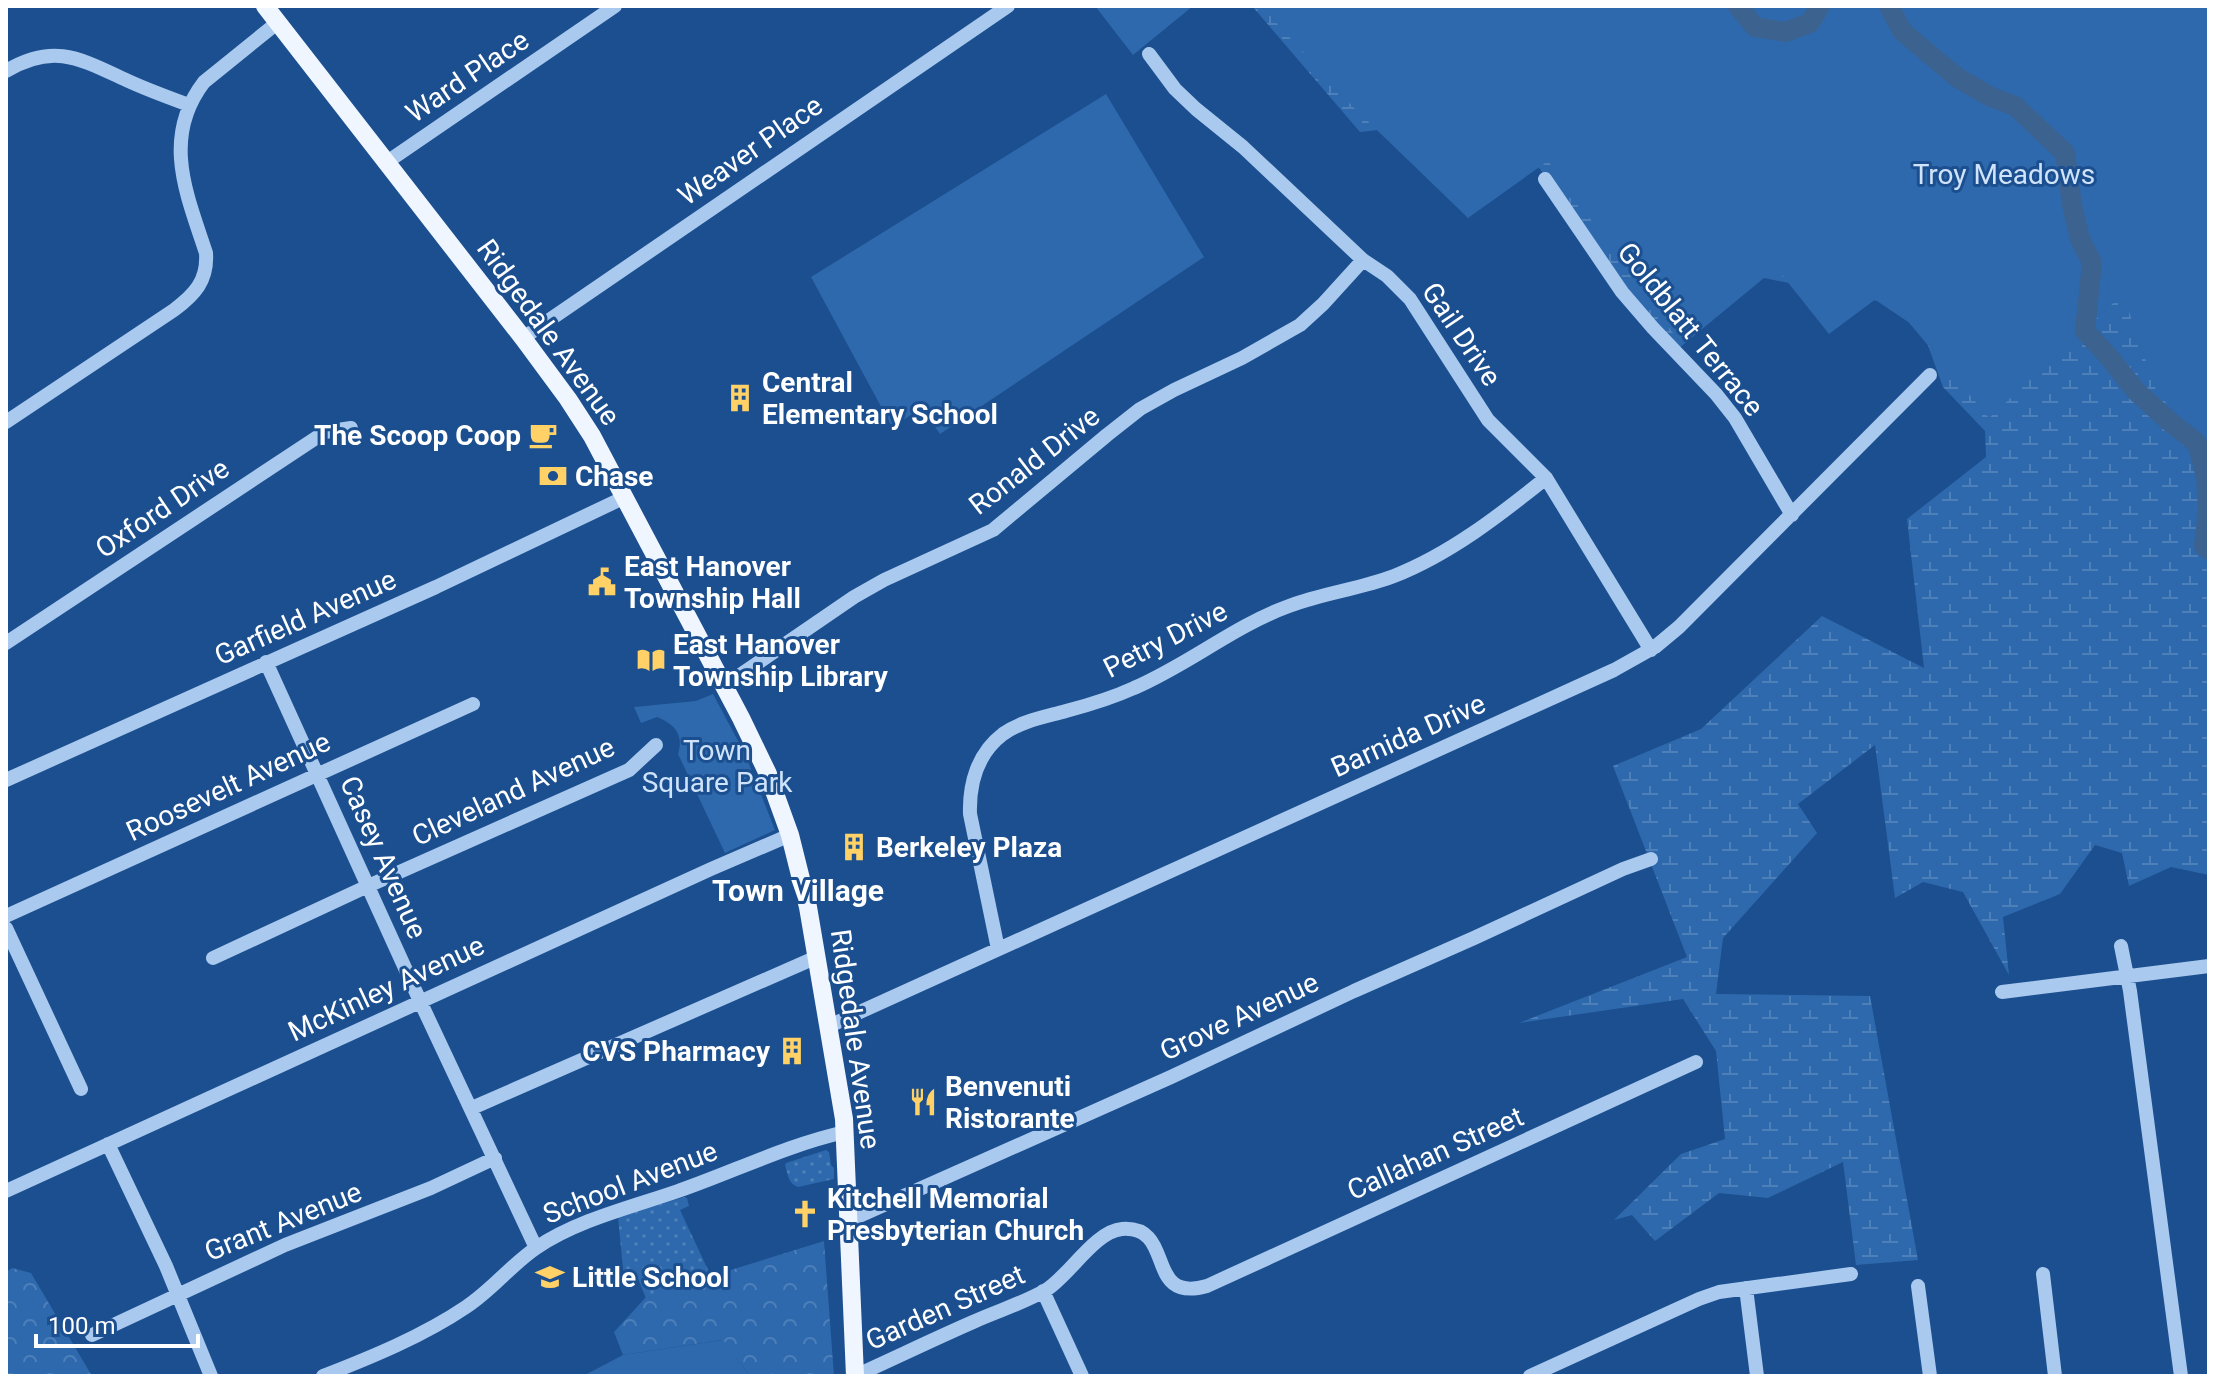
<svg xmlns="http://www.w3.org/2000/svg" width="2215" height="1382" viewBox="0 0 2215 1382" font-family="Roboto,sans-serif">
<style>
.grass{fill:url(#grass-dots)}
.forest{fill:url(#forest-crowns)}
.wetland{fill:url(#wetland-marsh)}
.park{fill:#2e69ad}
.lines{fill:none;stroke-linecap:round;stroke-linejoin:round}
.river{stroke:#3c6290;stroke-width:20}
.minor{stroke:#a9c9ee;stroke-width:14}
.major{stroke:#f0f6ff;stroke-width:18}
.labels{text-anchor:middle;stroke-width:6;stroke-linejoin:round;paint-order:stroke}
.street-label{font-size:28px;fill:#fff;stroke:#1b4f8f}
.park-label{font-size:28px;fill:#cfe3fa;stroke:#1b4f8f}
.poi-label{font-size:28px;font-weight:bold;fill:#fff;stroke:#1b4f8f;text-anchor:start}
.neighbourhood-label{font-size:30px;font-weight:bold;fill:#fff;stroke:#1b4f8f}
</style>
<defs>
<pattern id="grass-dots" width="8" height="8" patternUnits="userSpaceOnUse" patternTransform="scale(2)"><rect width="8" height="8" fill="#2e69ad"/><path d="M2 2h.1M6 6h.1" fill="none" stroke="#4d80b9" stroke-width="1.8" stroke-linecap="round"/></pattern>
<pattern id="forest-crowns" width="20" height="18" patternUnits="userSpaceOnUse" patternTransform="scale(2)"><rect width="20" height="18" fill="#2e69ad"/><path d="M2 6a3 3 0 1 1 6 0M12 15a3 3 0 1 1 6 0" fill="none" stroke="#4d80b9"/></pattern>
<pattern id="wetland-marsh" width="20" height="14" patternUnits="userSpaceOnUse" patternTransform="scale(2)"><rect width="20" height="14" fill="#2e69ad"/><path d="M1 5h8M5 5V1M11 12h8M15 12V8" fill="none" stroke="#4d80b9"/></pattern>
</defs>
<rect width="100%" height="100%" fill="#1b4f8f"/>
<path class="grass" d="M826,1150L829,1152L831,1165L834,1168V1179L798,1187C788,1184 788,1174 785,1165L786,1163Z
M684,1197L687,1198L689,1206L680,1210L710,1274L647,1301L637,1276L624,1279L618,1217Z"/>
<path class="forest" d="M824,1241L834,1376H750L722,1340L623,1355L614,1332L647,1296Z
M12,1268L31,1273L92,1376H6V1272Z"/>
<path class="wetland" d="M1252,6H2209V875L2171,867L2129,886L2122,853L2095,845L2060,894L2003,917L2009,975L1963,892L1923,882L1895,898L1875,745L1798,804L1817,833L1723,938L1716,994L1870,996L1918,1260L1856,1265L1843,1162L1768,1198L1719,1193L1655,1241L1632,1215L1614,1220L1681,1154L1725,1139L1716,1051L1683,999L1519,1023L1687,957L1613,766L1701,729L1822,616L1924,668L1907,519L1986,457L1985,431L1943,387L1923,332L1877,301L1764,278L1673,353L1537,165L1423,125L1360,132Z"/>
<path class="park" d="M1095,6H1193L1133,55Z
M1261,6H2209V447L2157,393L2123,294L1989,418L1884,293L1829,334L1774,265L1679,341L1548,161L1468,218L1353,107Z
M1106,94L1204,257L940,434L922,408L892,427L811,277Z
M713,694L745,754L775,830L725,853L678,754C684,735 675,724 657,717L641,723L634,707L696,701Z
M723,1340L749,1375L767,1366L773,1376H583L623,1355Z"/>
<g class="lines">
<path class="river" d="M1738,6L1755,27L1785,32L1810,23L1820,6
M1889,6L1902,31L1929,54L1958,78L1991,97L2015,106L2065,153L2072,205L2080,239L2092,263L2085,331L2109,357L2136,391L2170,422L2197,443L2206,477L2208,508L2204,546L2209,550"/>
<path class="minor" d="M1149,54L1175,89L1196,109L1243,147L1363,260L1387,276L1410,299L1488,420L1546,478L1651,650
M6,71C53,43 79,58 124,79C145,89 167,97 189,105
M387,162L615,6
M1545,179L1622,292L1653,328L1716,394L1735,418L1792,515
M523,338L1008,6
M6,422L174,310C194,295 208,281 206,253C187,195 161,138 204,82L277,23
M6,643L325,432L351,428
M266,662L420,1001L536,1248
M724,686L854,597L884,580L993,530L1107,435L1140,409L1174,390L1242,358L1300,325L1323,304L1363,260
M6,780L436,587L623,498
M6,916L473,704
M6,928L81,1089
M2121,946L2130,991L2181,1376
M998,949L970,814C969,783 978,753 1003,734C1021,721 1045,717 1066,711C1089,705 1112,698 1134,688C1188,665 1234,626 1289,606C1323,593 1360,589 1394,576C1450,554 1500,515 1546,478
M213,958L368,886L629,770L656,745
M2002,992L2209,966
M829,1026L1614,670L1655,647L1679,627L1930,375
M472,1108L817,957
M108,1144L166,1266L211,1376
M6,1191L711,869L790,835
M850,1220L1171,1077L1354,991L1474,938L1623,869L1651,859
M2043,1274L2055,1376
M1918,1286L1930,1376
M1746,1288L1757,1376
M1043,1291L1082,1376
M92,1335L285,1245L431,1188L495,1158
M323,1376C372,1357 423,1336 466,1307C492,1290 511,1265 536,1248C577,1220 632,1207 678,1191C733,1172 787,1145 845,1132
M855,1376C895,1358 934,1339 973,1322C997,1311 1024,1303 1046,1290C1069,1276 1095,1231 1122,1229C1177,1225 1143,1304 1207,1286L1696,1062
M1530,1376L1699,1299L1719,1292L1851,1274"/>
<path class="major" d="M265,6L523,338L568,399L592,436L741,718L768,774L790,835L808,907L844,1119L855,1376"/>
</g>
<defs>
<symbol id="building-bare" viewBox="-9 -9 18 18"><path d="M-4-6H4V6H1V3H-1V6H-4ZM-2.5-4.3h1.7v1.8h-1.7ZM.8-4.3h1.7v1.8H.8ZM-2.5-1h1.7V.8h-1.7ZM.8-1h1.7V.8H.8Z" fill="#ffd166" stroke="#1b4f8f" stroke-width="2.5" paint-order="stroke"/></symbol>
<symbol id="cafe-bare" viewBox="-9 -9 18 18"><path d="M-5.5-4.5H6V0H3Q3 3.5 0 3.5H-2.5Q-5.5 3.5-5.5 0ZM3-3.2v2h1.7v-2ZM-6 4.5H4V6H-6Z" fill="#ffd166" stroke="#1b4f8f" stroke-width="2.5" paint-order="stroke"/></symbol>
<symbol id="bank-bare" viewBox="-9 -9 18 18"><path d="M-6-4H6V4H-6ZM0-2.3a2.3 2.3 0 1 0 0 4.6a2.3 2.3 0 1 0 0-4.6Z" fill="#ffd166" stroke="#1b4f8f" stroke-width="2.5" paint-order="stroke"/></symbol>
<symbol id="civic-bare" viewBox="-9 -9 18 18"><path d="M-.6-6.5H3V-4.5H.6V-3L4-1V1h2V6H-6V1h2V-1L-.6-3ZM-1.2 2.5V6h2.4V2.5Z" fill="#ffd166" stroke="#1b4f8f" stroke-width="2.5" paint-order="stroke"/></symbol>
<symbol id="library-bare" viewBox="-9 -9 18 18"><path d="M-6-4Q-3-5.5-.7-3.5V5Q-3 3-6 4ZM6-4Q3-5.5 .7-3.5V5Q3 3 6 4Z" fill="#ffd166" stroke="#1b4f8f" stroke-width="2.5" paint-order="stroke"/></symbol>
<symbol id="restaurant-bare" viewBox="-9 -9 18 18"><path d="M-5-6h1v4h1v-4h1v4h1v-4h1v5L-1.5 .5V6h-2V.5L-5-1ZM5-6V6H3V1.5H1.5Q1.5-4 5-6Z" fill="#ffd166" stroke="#1b4f8f" stroke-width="2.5" paint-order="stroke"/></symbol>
<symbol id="church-bare" viewBox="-9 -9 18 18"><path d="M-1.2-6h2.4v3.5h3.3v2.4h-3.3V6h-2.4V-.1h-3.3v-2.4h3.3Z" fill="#ffd166" stroke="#1b4f8f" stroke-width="2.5" paint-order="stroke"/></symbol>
<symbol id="school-bare" viewBox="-9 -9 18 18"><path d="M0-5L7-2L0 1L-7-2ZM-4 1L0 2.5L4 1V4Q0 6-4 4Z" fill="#ffd166" stroke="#1b4f8f" stroke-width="2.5" paint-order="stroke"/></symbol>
</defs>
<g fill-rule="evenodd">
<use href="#building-bare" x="720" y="378" width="40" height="40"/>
<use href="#cafe-bare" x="523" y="415" width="40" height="40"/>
<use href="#bank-bare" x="533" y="456" width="40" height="40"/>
<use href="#civic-bare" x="582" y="562" width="40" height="40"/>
<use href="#library-bare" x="631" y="640" width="40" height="40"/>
<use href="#building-bare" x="834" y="827" width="40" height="40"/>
<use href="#building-bare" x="772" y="1031" width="40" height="40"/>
<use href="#restaurant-bare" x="903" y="1082" width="40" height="40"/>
<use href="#church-bare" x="785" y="1194" width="40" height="40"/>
<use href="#school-bare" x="530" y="1257" width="40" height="40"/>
</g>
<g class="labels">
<g class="street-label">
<text transform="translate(467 76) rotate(-34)" y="10">Ward Place</text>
<text transform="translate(750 150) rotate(-35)" y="10">Weaver Place</text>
<text transform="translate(1691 329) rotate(51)" y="10">Goldblatt Terrace</text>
<text transform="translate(549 332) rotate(54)" y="10">Ridgedale Avenue</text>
<text transform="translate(1462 334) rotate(56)" y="10">Gail Drive</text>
<text transform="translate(1034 460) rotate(-38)" y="10">Ronald Drive</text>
<text transform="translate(162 508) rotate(-34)" y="10">Oxford Drive</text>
<text transform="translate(305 617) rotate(-24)" y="10">Garfield Avenue</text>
<text transform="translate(1165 639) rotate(-27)" y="10">Petry Drive</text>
<text transform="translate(1408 735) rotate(-24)" y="10">Barnida Drive</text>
<text transform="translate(228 786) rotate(-25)" y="10">Roosevelt Avenue</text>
<text transform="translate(513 791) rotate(-25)" y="10">Cleveland Avenue</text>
<text transform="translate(384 857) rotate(66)" y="10">Casey Avenue</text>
<text transform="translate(386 988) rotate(-25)" y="10">McKinley Avenue</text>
<text transform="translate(1239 1016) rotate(-25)" y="10">Grove Avenue</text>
<text transform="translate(856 1039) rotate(82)" y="10">Ridgedale Avenue</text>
<text transform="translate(1435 1153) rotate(-24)" y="10">Callahan Street</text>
<text transform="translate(630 1182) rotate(-21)" y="10">School Avenue</text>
<text transform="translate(283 1221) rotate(-22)" y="10">Grant Avenue</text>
<text transform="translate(945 1307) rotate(-24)" y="10">Garden Street</text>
</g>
<g class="park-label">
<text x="2004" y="184">Troy Meadows</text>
<text x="717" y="760">Town<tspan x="717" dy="32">Square Park</tspan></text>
</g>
<g class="poi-label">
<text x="762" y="392">Central<tspan x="762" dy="32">Elementary School</tspan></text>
<text x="521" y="445" text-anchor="end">The Scoop Coop</text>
<text x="575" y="486">Chase</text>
<text x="624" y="576">East Hanover<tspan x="624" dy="32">Township Hall</tspan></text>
<text x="673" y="654">East Hanover<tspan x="673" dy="32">Township Library</tspan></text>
<text x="876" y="857">Berkeley Plaza</text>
<text x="770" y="1061" text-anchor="end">CVS Pharmacy</text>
<text x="945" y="1096">Benvenuti<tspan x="945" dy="32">Ristorante</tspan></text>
<text x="827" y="1208">Kitchell Memorial<tspan x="827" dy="32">Presbyterian Church</tspan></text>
<text x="572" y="1287">Little School</text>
</g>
<g class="neighbourhood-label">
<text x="798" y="901">Town Village</text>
</g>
</g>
<rect width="2215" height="1382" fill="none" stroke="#ffffff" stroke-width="16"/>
<path d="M36 1334v12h162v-12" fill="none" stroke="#ffffff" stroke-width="4"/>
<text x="48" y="1334" font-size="24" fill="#ffffff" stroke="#1b4f8f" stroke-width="6" paint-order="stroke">100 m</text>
</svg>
